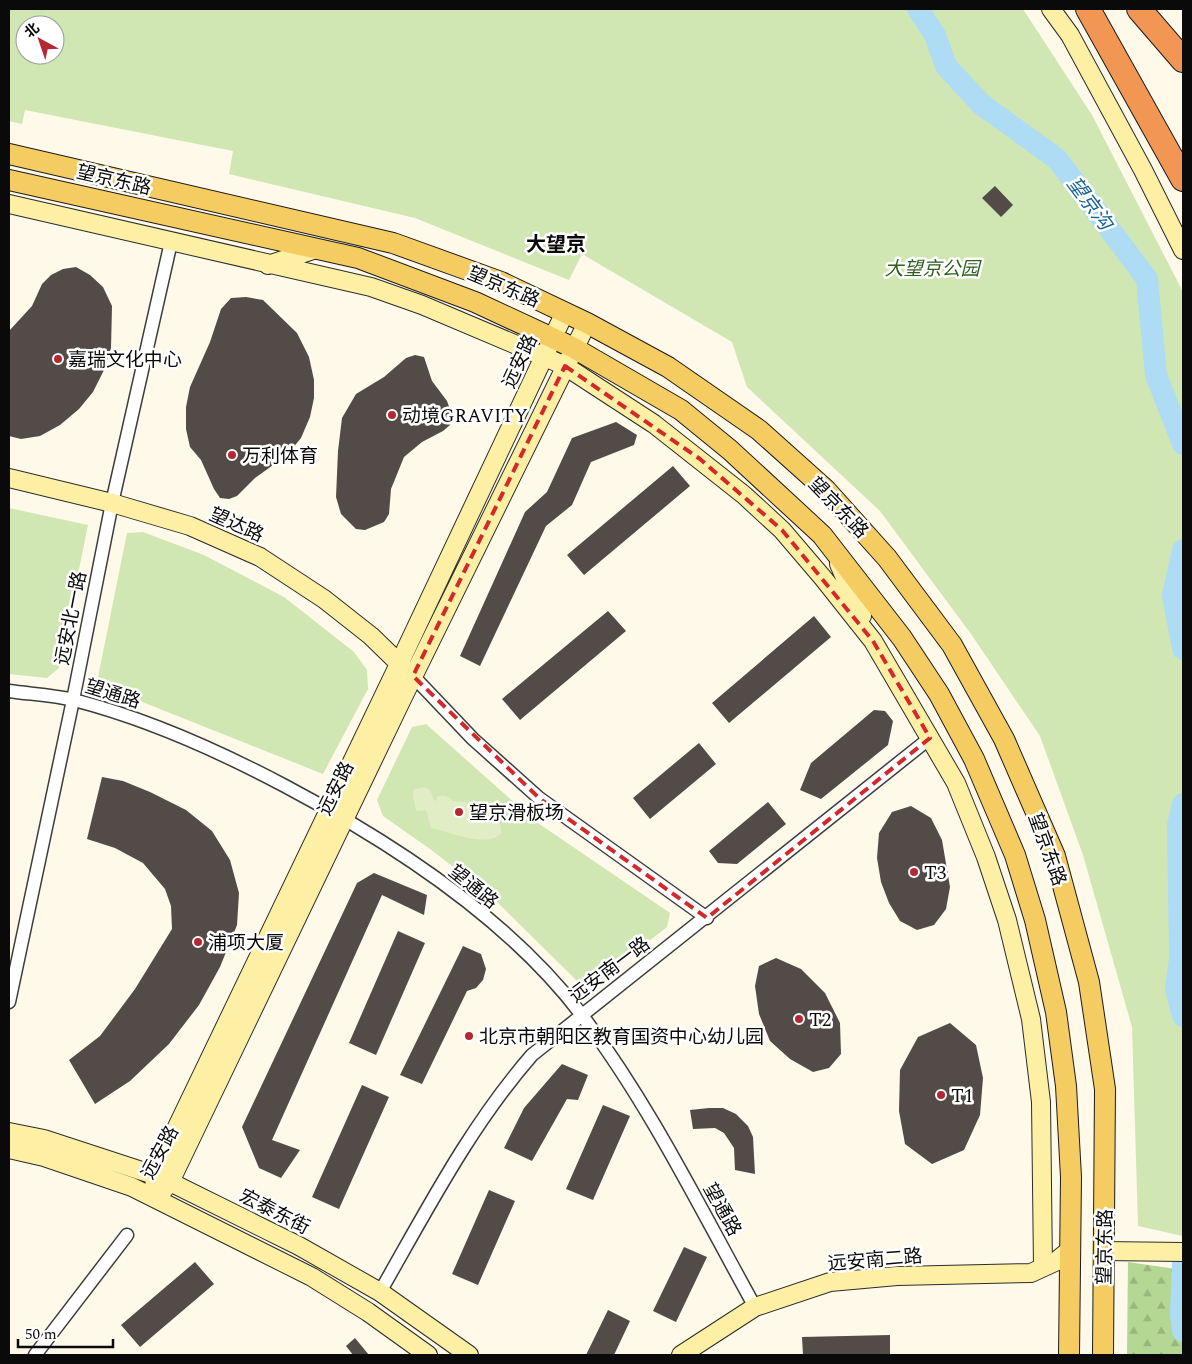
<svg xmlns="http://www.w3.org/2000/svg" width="1192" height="1364" viewBox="0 0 1192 1364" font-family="Spectral,'Noto Sans SC',serif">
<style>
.grass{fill:#d0e7b4;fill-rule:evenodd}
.forest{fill:url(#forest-firs)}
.pitch{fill:#e1eec5}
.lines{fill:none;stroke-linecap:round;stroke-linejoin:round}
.river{stroke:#aedcf4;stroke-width:22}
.building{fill:#524b47}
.street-casing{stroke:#3d3d3d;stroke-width:15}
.secondary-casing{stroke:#2c2c2c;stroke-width:20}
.primary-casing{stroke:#1b1b1b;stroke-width:22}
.highway-casing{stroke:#1b1b1b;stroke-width:26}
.street{stroke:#fff;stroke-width:12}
.secondary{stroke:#fdf0a4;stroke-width:18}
.primary{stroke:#f5cc61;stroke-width:20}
.highway{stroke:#f19653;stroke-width:24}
.marked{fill:none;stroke:#d62828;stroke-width:4;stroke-dasharray:10 6;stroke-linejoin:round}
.poi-dot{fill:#b52733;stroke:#fff;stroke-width:2}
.labels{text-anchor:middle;stroke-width:5;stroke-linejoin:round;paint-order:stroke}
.street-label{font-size:19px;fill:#0a0a0a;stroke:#fff}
.park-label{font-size:19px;font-style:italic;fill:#2d5f1d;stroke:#fff}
.poi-label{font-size:19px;fill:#0a0a0a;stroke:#fff;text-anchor:start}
.water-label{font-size:20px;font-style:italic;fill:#186497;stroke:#fff}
.neighbourhood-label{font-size:20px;font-weight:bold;fill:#0a0a0a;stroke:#fff}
</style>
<defs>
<pattern id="forest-firs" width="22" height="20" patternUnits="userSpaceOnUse" patternTransform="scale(1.25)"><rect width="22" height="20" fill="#b4d793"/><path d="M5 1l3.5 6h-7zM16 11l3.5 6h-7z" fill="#99b77d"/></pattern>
</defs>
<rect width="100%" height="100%" fill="#fef9e8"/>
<path class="grass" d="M9,9H1023L1092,115L1183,292V1236L1138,1226L1132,1027L1083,855L1040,736L971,634L880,511L747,387L732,342L582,254L569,280L415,218L229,174L233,151L25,110L22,124L9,121ZM25,25H55V55H25Z
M9,508L88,525L59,668L47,678L9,674Z
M143,532L204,555L284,597L354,652L367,670L368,689L323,774L107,688L98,677L127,533Z
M426,724L535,821L670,913L667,927L594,984L578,982L491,896L430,849L383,816L377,800L412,727Z"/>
<path class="forest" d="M1128,1262L1183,1270V1355H1127Z"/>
<path class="pitch" d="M425,787L430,790L435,802L437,797C444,794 448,796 453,801L465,802L476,811C490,809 502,818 501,833C489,849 447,831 431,828L426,810L416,811L413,796L414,789Z"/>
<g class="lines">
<path class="river" d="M918,9L935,35L946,66L981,104L1057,159L1147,279L1156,375L1183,444
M1183,550L1173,595L1183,649
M1183,804L1178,825L1180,958L1176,989L1183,1016
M1183,1264L1181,1314L1183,1331"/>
</g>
<path class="building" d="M995,186L1013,205L1001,217L982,198Z
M76,267L90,275L103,287L112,306L111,348L104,370L93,392L79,409L60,425L40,436L21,439L9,436V331L32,306L42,284L51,275L63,269Z
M246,297L263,300L297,333L309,357L314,380V398L310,417L301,438L287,455L255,478L237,496L229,499L220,498L214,489L201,460L190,447L186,429V407L190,387L210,342L221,309L231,298Z
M415,355L424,357L432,381L447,401L451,412L450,425L443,431L422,442L404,457L391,489L389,514L384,522L365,530L356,529L341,514L336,497L338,451L342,418L356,394L384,377L406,358Z
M616,422L637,435L634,445L591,462L572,505L546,526L480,666L460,656L525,512L547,492L572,438Z
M673,466L690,486L584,575L567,555Z
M608,611L626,631L520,720L502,699Z
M814,616L831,637L729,723L712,703Z
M874,710L885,711L893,721L888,745L821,799L800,790L811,763Z
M699,743L716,764L650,819L633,798Z
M102,777L123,781L150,792L186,810L212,831L230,860L239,893L237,925L220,967L199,1005L169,1044L130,1081L95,1104L69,1060L100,1036L135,989L172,929L171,906L165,889L143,863L115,848L87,839Z
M768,802L786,824L737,864L718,863L709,851Z
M911,806L931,818L942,840L950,887L946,909L934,925L917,930L900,921L889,903L881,882L877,858L879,833L892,812Z
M374,873L427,895L424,915L382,895L272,1140L300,1150L281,1178L259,1168L242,1127L357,883Z
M398,931L425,943L376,1055L349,1043Z
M463,946L481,954L486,969L483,980L476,988L467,991L422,1084L400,1075Z
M776,958L801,969L825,993L840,1023L841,1054L829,1068L813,1072L790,1059L770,1041L759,1014L755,986L759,966Z
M950,1023L976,1045L983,1078L980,1115L964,1150L932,1164L905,1144L899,1111L900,1070L918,1037Z
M562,1064L588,1075L578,1100L567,1099L532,1161L504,1148L524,1108Z
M362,1085L389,1097L339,1209L312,1197Z
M603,1105L630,1116L593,1200L566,1189Z
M709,1108H723L736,1114L748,1126L753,1137L755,1174L735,1170L734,1148L724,1133L715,1128L693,1129L690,1110Z
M489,1190L515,1201L478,1285L452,1274Z
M684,1247L707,1257L676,1322L653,1311Z
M195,1262L214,1284L140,1347L121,1325Z
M608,1310L630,1321L614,1355H586Z
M890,1335V1355H803L802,1337Z
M355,1338L369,1355H353L346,1346Z"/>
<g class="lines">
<defs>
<path id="street" d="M413,676L473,739L539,798L707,918
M9,691C30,694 53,695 74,700C148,719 219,751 285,786C391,842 508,918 581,1014C650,1105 700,1208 755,1307
M9,1002L73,700L112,503L171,242
M380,1292C427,1210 470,1126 532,1055L930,738
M35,1355L127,1235"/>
<path id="secondary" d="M1051,9L1070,35L1143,170L1183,250
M9,204L371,287L422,305L545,357L565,366L654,424L744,495L782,530L823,578L873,641L956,783L986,857L1007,920L1031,1019L1041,1102L1043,1267
M268,265L316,249
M9,478L112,503L190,526L260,557L324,599L371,636L408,672
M839,564L862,616
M9,1132L44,1139L154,1175L170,1182L299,1246L380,1292L469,1355
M9,1149L44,1157L132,1187L312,1277L368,1312L428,1355
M156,1199L154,1175L399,664L565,312
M156,1199L170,1182L403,697L587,323
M1103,1251L1183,1252
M681,1355L755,1307L830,1282L897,1276L1031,1273L1055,1262L1071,1249"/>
<path id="primary" d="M9,154L393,243L501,282L587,323L668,367L759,430L826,490L887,558L952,645L1004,739L1055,856L1089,982L1105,1089L1103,1355
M9,180L358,258L475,302L574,348L681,410L730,450L822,535L902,638L939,694L974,759L1015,855L1035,920L1056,1012L1066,1086L1071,1177L1069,1355"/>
<path id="highway" d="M1088,9L1183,179
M1139,9L1183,60"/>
</defs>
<use href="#street" class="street-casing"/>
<use href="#secondary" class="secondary-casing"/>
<use href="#primary" class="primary-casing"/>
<use href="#highway" class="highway-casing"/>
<use href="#street" class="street"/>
<use href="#secondary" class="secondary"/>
<use href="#primary" class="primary"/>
<use href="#highway" class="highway"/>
</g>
<path class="marked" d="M565,366L700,459L782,530L873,641L930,738L707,918L539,798L413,676Z"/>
<g class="poi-dot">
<circle cx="58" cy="359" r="5"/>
<circle cx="392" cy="415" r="5"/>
<circle cx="232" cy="455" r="5"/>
<circle cx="459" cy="812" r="5"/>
<circle cx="914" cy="872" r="5"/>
<circle cx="198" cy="942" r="5"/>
<circle cx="799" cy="1019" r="5"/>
<circle cx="469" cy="1036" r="5"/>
<circle cx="941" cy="1095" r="5"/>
</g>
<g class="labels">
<g class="street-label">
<text transform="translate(114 179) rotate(13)" y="7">望京东路</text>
<text transform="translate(504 286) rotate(23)" y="7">望京东路</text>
<text transform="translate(519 361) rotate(-65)" y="7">远安路</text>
<text transform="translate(839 507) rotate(46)" y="7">望京东路</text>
<text transform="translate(237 524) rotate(24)" y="7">望达路</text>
<text transform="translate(70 618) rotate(-79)" y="7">远安北一路</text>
<text transform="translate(113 693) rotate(17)" y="7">望通路</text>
<text transform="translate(335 788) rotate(-64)" y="7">远安路</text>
<text transform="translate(1048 849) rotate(70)" y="7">望京东路</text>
<text transform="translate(474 886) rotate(39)" y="7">望通路</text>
<text transform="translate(609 969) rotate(-37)" y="7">远安南一路</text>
<text transform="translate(159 1152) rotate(-62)" y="7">远安路</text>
<text transform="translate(723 1209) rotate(61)" y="7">望通路</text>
<text transform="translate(275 1211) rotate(27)" y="7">宏泰东街</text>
<text transform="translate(1104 1247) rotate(-89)" y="7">望京东路</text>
<text transform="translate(875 1259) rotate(-5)" y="7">远安南二路</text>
</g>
<g class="park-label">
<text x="932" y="275">大望京公园</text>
</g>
<g class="poi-label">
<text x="68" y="366">嘉瑞文化中心</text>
<text x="402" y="422">动境GRAVITY</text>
<text x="242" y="462">万利体育</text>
<text x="469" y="819">望京滑板场</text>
<text x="924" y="879">T3</text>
<text x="208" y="949">浦项大厦</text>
<text x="809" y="1026">T2</text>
<text x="479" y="1043">北京市朝阳区教育国资中心幼儿园</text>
<text x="951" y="1102">T1</text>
</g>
<g class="water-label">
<text transform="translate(1090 203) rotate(53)" y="7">望京沟</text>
</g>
<g class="neighbourhood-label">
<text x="556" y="251">大望京</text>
</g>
</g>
<rect width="1192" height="1364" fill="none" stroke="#0a0a0a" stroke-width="20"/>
<g transform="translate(40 40) rotate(320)"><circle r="24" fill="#ffffff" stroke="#9d9d9d"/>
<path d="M0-4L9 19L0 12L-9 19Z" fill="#b52733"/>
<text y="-8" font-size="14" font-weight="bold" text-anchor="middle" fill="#0a0a0a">北</text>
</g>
<path d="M18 1339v8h95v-8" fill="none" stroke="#0a0a0a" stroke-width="2.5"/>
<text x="25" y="1339" font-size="15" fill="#0a0a0a" stroke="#ffffff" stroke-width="4" paint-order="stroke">50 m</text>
</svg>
